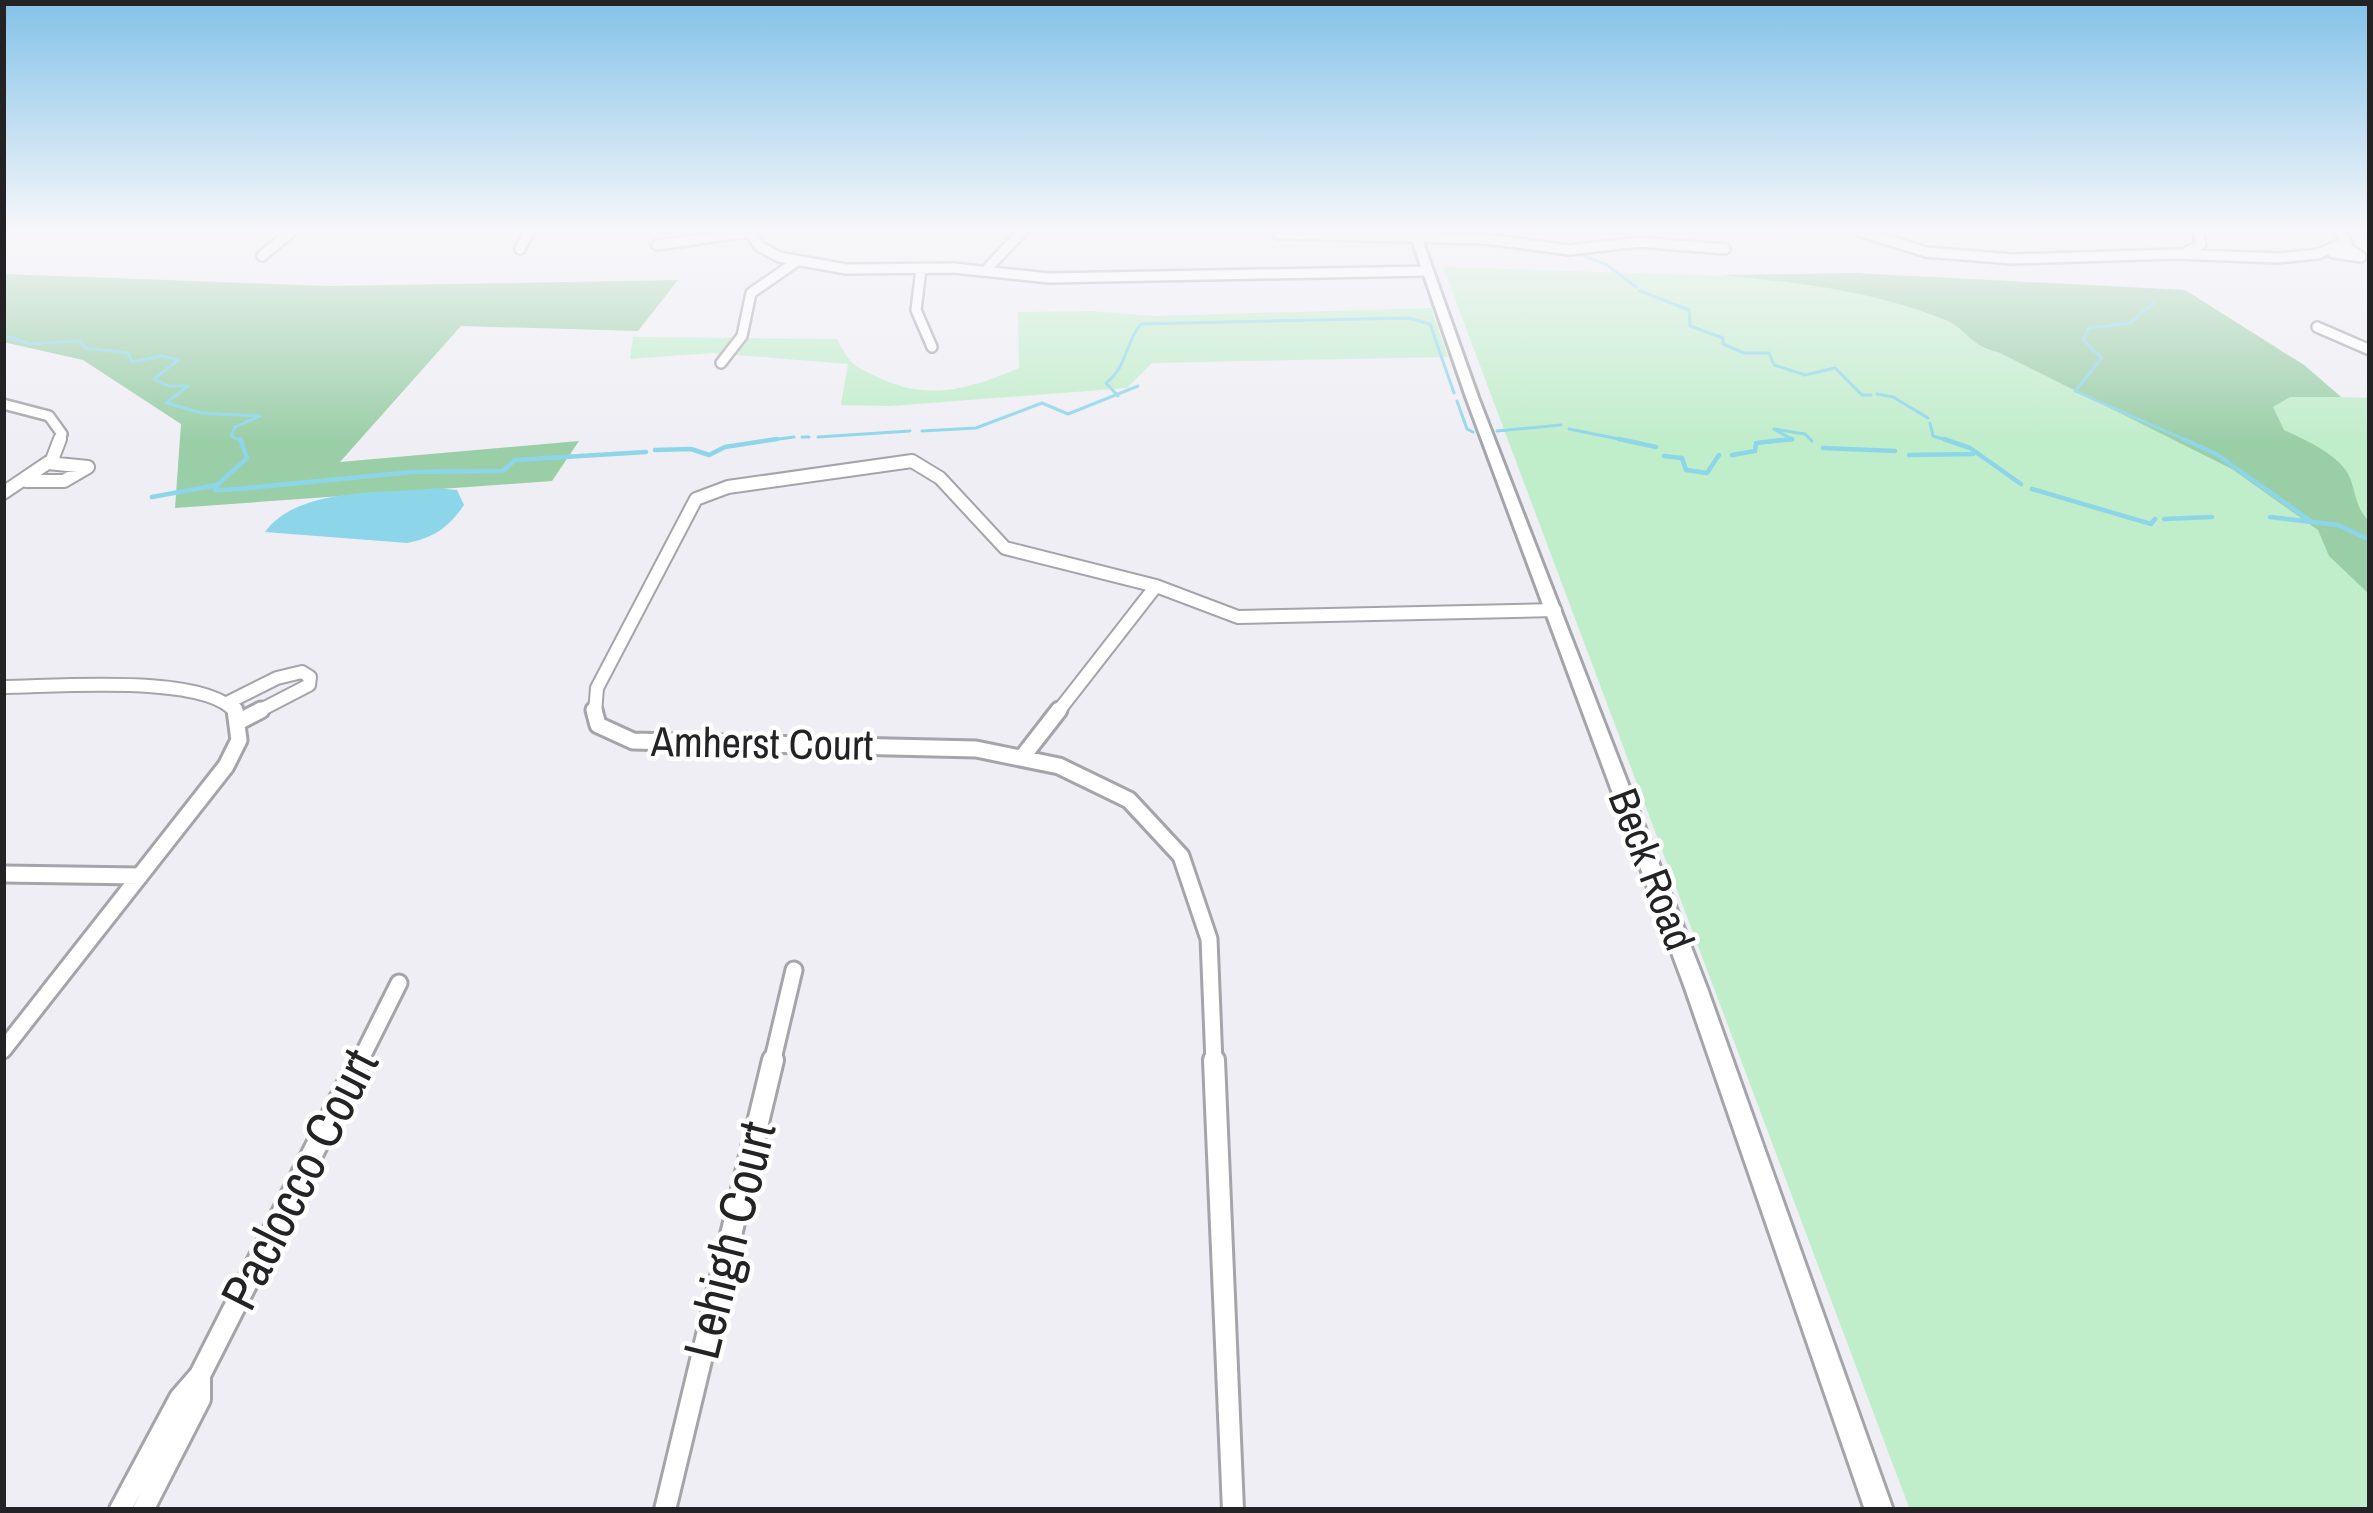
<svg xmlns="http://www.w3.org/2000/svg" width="2373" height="1513" viewBox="0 0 2373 1513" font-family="'Archivo Narrow',sans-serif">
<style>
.green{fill:#c0edca}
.forest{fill:#9acea7}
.water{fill:#8dd6e9}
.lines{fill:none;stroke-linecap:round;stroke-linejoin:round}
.stream-far1{stroke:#8dd6e9;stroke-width:3}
.stream{stroke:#8dd6e9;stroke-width:4.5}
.street-far3-casing{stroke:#a4a5aa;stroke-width:14}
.street-far2-casing{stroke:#a4a5aa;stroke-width:16}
.street-far1-casing{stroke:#a4a5aa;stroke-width:21}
.street-casing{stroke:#a4a5aa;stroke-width:26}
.secondary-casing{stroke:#a4a5aa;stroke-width:6}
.street-far3{stroke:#fff;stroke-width:9}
.street-far2{stroke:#fff;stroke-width:12}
.street-far1{stroke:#fff;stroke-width:15}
.street{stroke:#fff;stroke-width:20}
.secondary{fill:#fff;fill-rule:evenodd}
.labels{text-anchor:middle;stroke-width:9;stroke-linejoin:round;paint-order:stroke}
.street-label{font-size:42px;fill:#232325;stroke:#fff}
.near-street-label{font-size:51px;fill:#232325;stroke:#fff}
</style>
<rect width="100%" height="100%" fill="#eeeef4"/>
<path class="green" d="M1443,267L2185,290L2304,365L2341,397L2370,398V1510H1910Z
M1431,308L1448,357L1152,363L1127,388L890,406L841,405L848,364L712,353L630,359L633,337L837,339C851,367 856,367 884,380C932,401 972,388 1019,368L1018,312L1091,311L1154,316Z"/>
<path class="forest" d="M1856,273L2185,290L2304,365L2341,397H2290L2273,407L2284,430C2304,439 2342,456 2350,478C2357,497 2355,506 2370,523V595L2329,556L2318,530L2232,469L1998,352C1969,346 1966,327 1943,319C1868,290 1800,283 1721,275Z
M3,274L328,286L678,280L638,331L461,326L340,462L579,441L552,481L175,508L181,424L83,360L3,342Z"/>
<path class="water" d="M437,488L457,490L464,505C449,527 434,538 407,543L265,532C298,486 386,494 437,488Z"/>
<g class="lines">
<path class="stream-far1" d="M1577,253L1607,265L1636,287
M1640,291L1689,310L1690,326L1723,338V344L1744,353H1769L1774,365L1805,375L1835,368L1862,395H1871
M2155,302L2130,323L2089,328L2083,340L2102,358L2075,391L2190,442
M3,335L30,344L79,341L86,348L128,353L132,362L162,356L178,360L154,379L169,386H188L166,403L202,413L260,416L235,427L231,436L243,442
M1877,394L1893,397L1928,418
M1118,396L1106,383C1128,366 1125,342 1141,324L1409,318L1430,324L1454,393
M1457,401L1467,429L1473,432
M1930,423L1933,436L1953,442
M1569,429L1634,442
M922,431L976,428L1042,403L1068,414L1138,386
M1497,431L1561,425
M802,437H809
M818,437L910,431
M756,442L794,437
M1763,442L1793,440L1774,429L1805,434L1812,441"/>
<path class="stream" d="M1619,439L1656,447
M1944,439L1970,448L2021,484
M2183,439L2216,454L2312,522
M1823,448L1895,451
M655,450L691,449L709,455L725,447L777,439
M1732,455L1755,451L1756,443L1792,439
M1909,455L1973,454
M1664,456L1682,458L1686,470L1707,473L1719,455
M217,485L247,458L240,439
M217,485L215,490H227L412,472L503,471L515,460L646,452
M2032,489L2151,524L2155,519
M152,497L217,485
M2270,517L2338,525L2370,540
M2164,519L2212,517"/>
<defs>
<path id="street-far3" d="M749,231L759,246L779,257L846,269L953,268L1049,278L1427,271
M1858,231L1926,252L2012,259L2175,254L2278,258L2318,254L2347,242L2339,231
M1278,234L1485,239L1570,250L1639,242L1725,249
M657,245L749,232
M520,249L529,231
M2187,252L2201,244L2198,231
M2333,253L2361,257L2345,246
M262,256L292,231
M921,269L916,310L932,347
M985,271L1023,231
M2317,327L2370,350
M721,363L742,336L751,293L796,262
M3,404L49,416L62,434L59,442"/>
<path id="street-far2" d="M26,481H64L88,467L48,463
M3,493L52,460L60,439
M3,687C53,687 207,673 236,713
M227,703L277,678L302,672L310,677L309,685L255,713
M595,713L597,688L696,499L728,487L912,461L940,478L1005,548L1156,586L1238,617L1555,610
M1057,713L1156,586"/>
<path id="street-far1" d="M594,710L598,725L633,741L976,749L1059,766L1129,800L1181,856L1209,939L1214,1063
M240,721L261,710
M1024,755L1059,710
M3,874L140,876
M3,1050L226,766L239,740L235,710
M359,1063L399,983
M772,1063L794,970"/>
<path id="street" d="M1214,1060L1233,1510
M120,1510L180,1398L200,1375L360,1060
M143,1510L200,1399V1375
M665,1510L773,1060"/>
<path id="secondary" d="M1409,231H1419L1478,397L1707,988L1893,1510H1865L1685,988L1466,397Z"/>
</defs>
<use href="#street-far3" class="street-far3-casing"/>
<use href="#street-far2" class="street-far2-casing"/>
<use href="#street-far1" class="street-far1-casing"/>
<use href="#street" class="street-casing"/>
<use href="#secondary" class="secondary-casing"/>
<use href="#street-far3" class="street-far3"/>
<use href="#street-far2" class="street-far2"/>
<use href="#street-far1" class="street-far1"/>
<use href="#street" class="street"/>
<use href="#secondary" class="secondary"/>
</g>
<linearGradient id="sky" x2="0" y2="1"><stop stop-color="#83c2e8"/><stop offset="0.52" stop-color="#f7f7fa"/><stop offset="1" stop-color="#f7f7fa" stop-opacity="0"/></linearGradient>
<rect width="2373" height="443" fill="url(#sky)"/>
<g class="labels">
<g class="street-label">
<text transform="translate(762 743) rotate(1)" y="15">Amherst Court</text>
<text transform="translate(1652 869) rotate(69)" y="15">Beck Road</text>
</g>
<g class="near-street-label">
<text transform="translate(299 1179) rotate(-63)" y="18">Paclocco Court</text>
<text transform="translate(729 1240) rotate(-76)" y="18">Lehigh Court</text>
</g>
</g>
<rect width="2373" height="1513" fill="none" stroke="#232325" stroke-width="12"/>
</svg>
